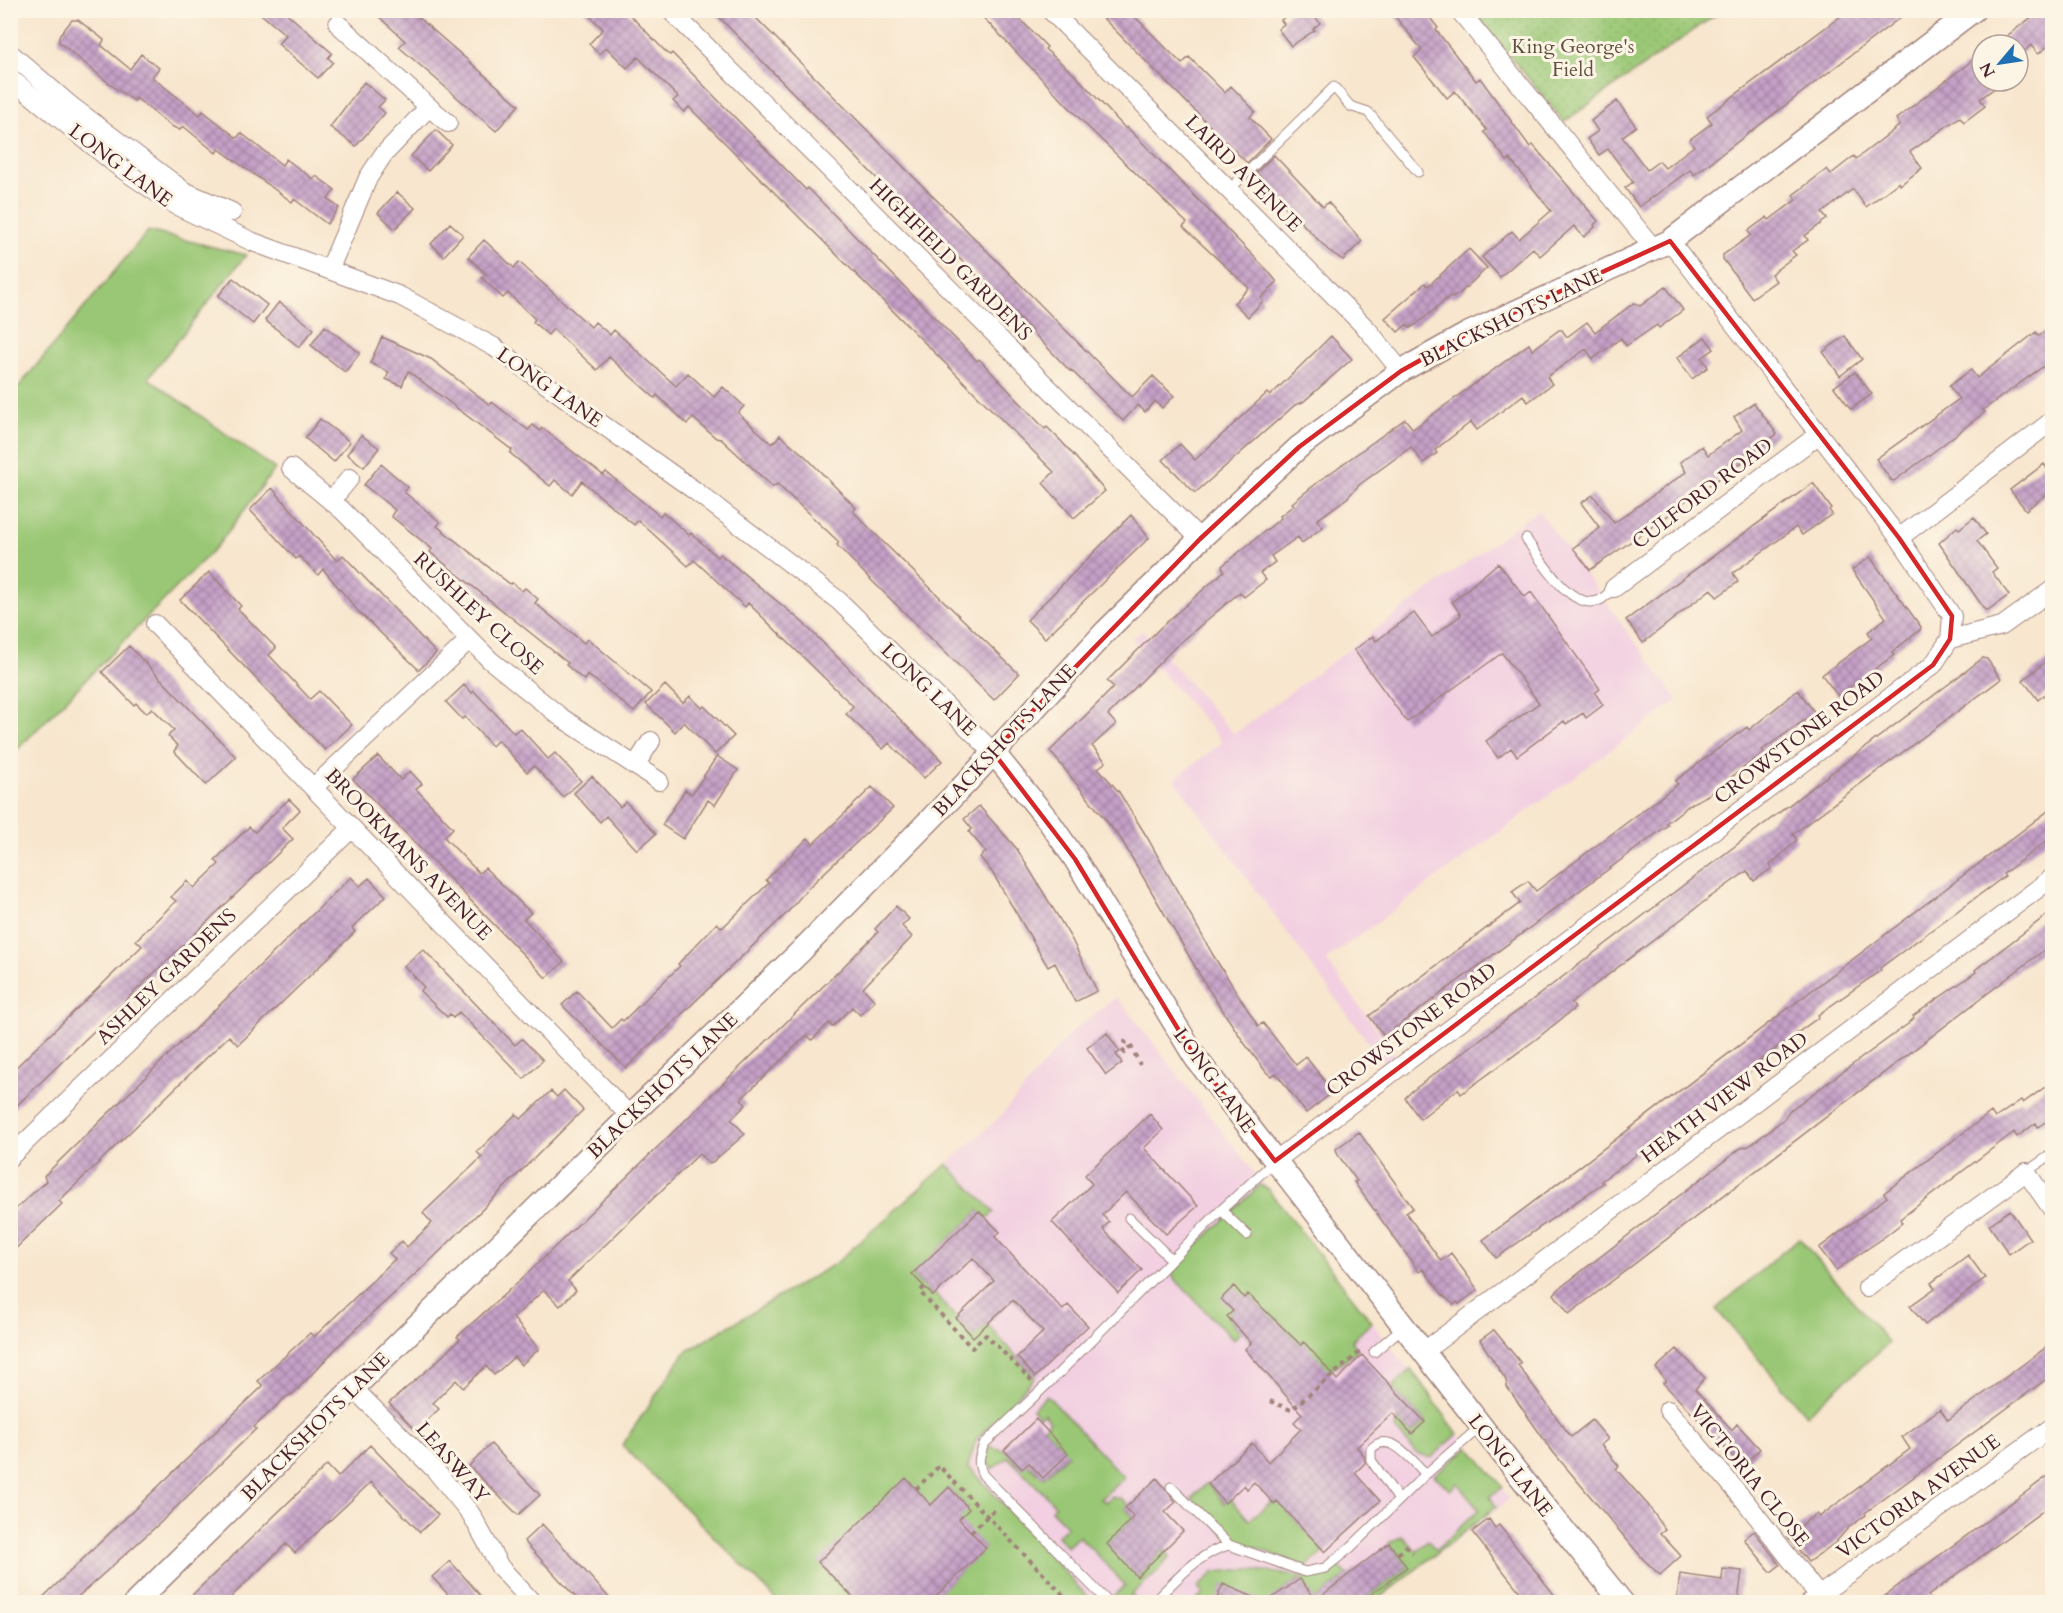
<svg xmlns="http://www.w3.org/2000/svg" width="2063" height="1613" viewBox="0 0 2063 1613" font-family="Cardo,serif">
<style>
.built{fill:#f2cfe1}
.green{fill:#9ac775;stroke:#727350;stroke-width:1.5}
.park{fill:url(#park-dots);stroke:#727350;stroke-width:1.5}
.building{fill:url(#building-cross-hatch)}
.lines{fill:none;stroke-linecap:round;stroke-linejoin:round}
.service-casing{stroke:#a1827c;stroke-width:11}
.minor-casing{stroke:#a1827c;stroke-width:20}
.tertiary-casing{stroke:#a1827c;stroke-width:25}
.path{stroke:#a1827c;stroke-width:4;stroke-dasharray:4.5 4.5;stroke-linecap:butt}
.service{stroke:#fff;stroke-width:9}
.minor{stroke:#fff;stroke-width:18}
.tertiary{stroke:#fff;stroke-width:22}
.marked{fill:none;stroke:#d62828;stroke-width:4.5;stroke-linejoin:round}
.labels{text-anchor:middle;stroke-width:6;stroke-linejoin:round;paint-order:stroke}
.park-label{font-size:20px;fill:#625141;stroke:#fcf5e5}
.street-label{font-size:20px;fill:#4a1f2b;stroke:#fcf5e5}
</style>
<defs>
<pattern id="park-dots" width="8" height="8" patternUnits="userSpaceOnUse" patternTransform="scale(1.5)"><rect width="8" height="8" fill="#9ac775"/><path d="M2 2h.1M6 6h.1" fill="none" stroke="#86aa65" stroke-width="1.8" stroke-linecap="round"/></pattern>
<pattern id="building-cross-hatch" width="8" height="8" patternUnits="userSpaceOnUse" patternTransform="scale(1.5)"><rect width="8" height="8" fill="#c5a0c7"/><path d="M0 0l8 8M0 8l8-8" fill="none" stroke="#a282a2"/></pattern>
</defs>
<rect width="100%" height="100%" fill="#fcf5e5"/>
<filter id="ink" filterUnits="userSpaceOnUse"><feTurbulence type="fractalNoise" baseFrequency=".0167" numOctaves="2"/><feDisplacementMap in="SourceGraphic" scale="12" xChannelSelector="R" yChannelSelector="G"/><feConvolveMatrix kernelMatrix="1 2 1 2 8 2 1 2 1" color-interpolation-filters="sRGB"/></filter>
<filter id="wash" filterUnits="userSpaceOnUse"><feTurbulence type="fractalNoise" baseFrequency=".008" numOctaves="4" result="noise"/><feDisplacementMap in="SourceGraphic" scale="24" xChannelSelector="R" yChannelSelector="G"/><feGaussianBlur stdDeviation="1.35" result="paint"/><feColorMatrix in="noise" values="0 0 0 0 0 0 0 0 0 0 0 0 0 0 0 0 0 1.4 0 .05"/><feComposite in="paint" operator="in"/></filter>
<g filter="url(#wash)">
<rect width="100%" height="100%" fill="#f8e6ce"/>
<path class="built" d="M1538,510L1678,700L1326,960L1395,1055L1384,1064L1174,779L1223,742L1132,638L1143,631L1234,734Z
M1117,997L1510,1499L1374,1602H779L622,1445L685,1352L836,1263L1001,1116L1071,1032Z"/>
<path class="green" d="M148,231L246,255L148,378L275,469L218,545L11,756V396Z
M947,1164L994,1212L987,1219L979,1211L912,1275L932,1296L935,1294L973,1337L987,1324L1035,1377L976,1440L968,1466L1092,1602H779L622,1445L685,1352L836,1263Z
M1260,1185L1267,1188L1372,1322L1352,1341L1358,1350L1326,1373L1304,1343L1301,1345L1277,1319L1272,1324L1249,1294L1244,1298L1234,1287L1233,1311L1227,1317L1241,1332L1233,1340L1173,1277V1268Z
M1799,1238L1889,1343L1806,1415L1716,1309Z
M1411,1369L1458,1434L1431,1458L1417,1454L1395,1428L1397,1418L1412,1434L1425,1422L1392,1387Z
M1047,1395L1124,1478L1100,1499L1106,1502L1111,1496L1122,1499L1128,1505L1125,1508L1170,1556L1161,1568L1131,1595L1138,1602H1116L1112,1598L1125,1585L1079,1536L1067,1547L1057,1536L1067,1526L1051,1510L1055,1505L1008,1457L992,1469L985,1461L990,1446C1012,1452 1028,1462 1043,1478L1068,1455L1044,1428L1050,1421L1044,1413L1039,1417L1032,1409Z
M1469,1447L1503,1487L1490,1496L1496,1507L1374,1602H1361L1407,1567L1389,1543L1402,1536L1416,1551L1428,1541L1436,1550L1479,1509L1457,1483L1450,1490L1434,1475Z
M1207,1483L1224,1503L1230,1498L1249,1520L1271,1502L1274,1504L1277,1501L1325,1552L1306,1567L1227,1537L1192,1498Z
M1340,1567L1348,1575L1316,1600L1300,1579L1275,1596L1279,1602H1195L1203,1594L1198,1587L1215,1572L1249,1569L1311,1578Z"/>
<path class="park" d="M1473,11H1721L1564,122Z"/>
<g id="blocks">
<path class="building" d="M256,10H283L332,53L328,58L333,62L318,78L278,44L286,35Z
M372,10H410L519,105L496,131L399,47L405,41Z
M584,10H625L664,50L670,55L672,53L806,190L808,188L977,361L979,359L1045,429L1047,427L1062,442L1105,491L1074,518L1043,483L1054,472L689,107L684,112L673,101L678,97L638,57L627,68L606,47L599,54L589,44L603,29Z
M712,10H748L1132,397L1153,376L1174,396L1162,408L1155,401L1145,412L1138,405L1123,421L1071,370L1070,371L988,286L898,200Z
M976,10H1011L1047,47L1045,49L1076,76L1126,129L1127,127L1268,271L1277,282L1261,298L1263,301L1248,317L1234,303L1249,288L1183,227L1187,223L1085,124Z
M1095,10H1128L1182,64L1189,57L1225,93L1231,86L1255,111L1250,117L1271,139L1247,163Z
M1293,10H1309L1320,23L1313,29L1315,30L1291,46L1278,29L1284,24L1281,20Z
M1390,10H1424L1438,28L1436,30L1476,81L1480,78L1530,147L1533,145L1598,221L1594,225L1595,227L1584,237L1574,226L1540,256L1533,248L1500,277L1482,257L1512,231L1519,239L1551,211L1510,159L1507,161L1484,132L1487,130L1455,91L1447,98L1414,57L1422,50Z
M1849,10H1910L1694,175L1690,170L1639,207L1625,188L1633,182L1608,149L1599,155L1587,139L1598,131L1591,121L1617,101L1636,126L1622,137L1647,170L1659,161L1665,168L1694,146L1689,140L1712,123L1707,116Z
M2041,10H2052V43L2038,54L2031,45L2018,57V45H1995Z
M72,20H78L104,40L101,45L130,69L141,54L159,68L152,77L200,115L203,111L237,138L241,133L282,165L286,159L313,179L316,176L335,190L328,199L339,208L327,224L294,199L292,202L219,149L216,153L183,126L180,130L171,126L136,98L134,101L115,88L59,42V36Z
M1982,53V81H2004L1980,99L1985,106L1964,122L1960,117L1910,152L1922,168L1900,185L1899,182L1866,207L1853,189L1822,213L1827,219L1805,236L1808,240L1792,251L1796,255L1771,274L1776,281L1752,298L1723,259V255L1751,235L1748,231L1767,217L1769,220L1796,200L1793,195L1827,169L1831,174L1854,156L1856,159L1900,125L1896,119Z
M364,82L385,100L378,107L385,113L356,146L330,127Z
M436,130L452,145L428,171L411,156Z
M1274,155L1323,207L1328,202L1362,241L1343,260L1328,250L1260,180L1262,178L1256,173Z
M397,192L415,208L395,229L378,213Z
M450,223L463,235L444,256L431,244Z
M484,240L514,268L519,262L591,327L595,322L610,335L614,330L676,386L688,373L714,397L723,387L744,406L738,413L772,444L780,435L806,457L856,508L853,511L882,541L1019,674L994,700L868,577L837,545L839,542L777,484L773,487L721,439L716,438L693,418L687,424L657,395L655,398L609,357L597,370L553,329L548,335L533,322L535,319L508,293L503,298L482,278L486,274L468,257Z
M1469,249L1487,268L1459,294L1452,298L1450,296L1417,324L1410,328L1407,324L1398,332L1385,318L1425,283L1428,286Z
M233,278L267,305L253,324L218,296Z
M1666,287L1683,310L1659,328L1657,325L1626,346L1621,338L1593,359L1586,349L1547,377L1552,384L1528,402L1523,395L1477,430L1471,422L1435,450L1437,453L1423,463L1411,447L1359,485L1347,498L1317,520L1323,527L1302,543L1298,537L1271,556L1275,562L1260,573L1266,580L1244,597L1240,592L1175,647L1108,715L1116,724L1092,746L1106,762L1098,768L1119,792L1147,837L1213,955L1258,1026L1263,1023L1296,1065L1306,1057L1333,1092L1306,1113L1276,1073L1271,1076L1266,1072L1245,1044L1207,987L1121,839L1050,751L1114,687L1107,681L1160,628L1224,571L1222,566L1281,518L1280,516L1294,505L1292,503L1322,479L1405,419L1413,429L1529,344L1532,350L1559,330H1562L1567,337L1587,322L1595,332L1634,303L1640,306Z
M279,302L314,329L299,347L265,320Z
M2052,325V360L1983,410L1985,412L1932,453L1894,481L1891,480L1876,459L1959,399L1949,386L1971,370L1977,378L2036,332L2039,336Z
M325,326L360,353L345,372L311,345Z
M1331,336L1352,359L1303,402L1295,405L1195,493L1163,460L1180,444L1195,460L1267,393L1270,396Z
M1845,336L1862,359L1840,376L1823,352Z
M382,337L431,359L490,405L492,402L528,430L533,425L540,431L542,428L603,475L606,472L660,516L663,512L689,535L691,533L717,557L720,554L801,621L942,761L924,778L889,743L883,749L846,714L853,706L748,603L745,607L694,560L688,566L638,520L634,525L582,481L572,494L555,480L550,486L510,453L512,450L408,371L402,386L386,379L389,372L370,363Z
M1705,337L1714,349L1702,358L1708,367L1692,379L1677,358Z
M1855,372L1872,394L1851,409L1834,387Z
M1754,403L1777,434L1733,469L1672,510L1673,512L1590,570L1573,548L1600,528L1581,503L1593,495L1614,523L1686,472L1680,462L1702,446L1708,455L1742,430L1734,417Z
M320,419L350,442L334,462L305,438Z
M361,435L379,448L364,467L347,454Z
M381,464L408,487L404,492L440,522L437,526L510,584L512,583L522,591L525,588L538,599L535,603L584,643L588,639L651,692L634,712L595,680L587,675L584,680L566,665L568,663L430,552L432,549L391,516L395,510L364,485Z
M2044,464L2052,476V490L2026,510L2010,490Z
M1813,483L1831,508L1829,510L1832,514L1802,535L1796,527L1733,573L1738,582L1717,597L1711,589L1643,643L1626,620Z
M272,488L337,561L343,555L436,653L419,670L358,611L323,569L318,575L299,556L296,559L250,510Z
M1131,515L1149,538L1045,638L1027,620Z
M1974,517L1986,534L1977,541L1997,568L1992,572L2009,595L1988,610H1985L1939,543L1957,527L1959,529Z
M1870,557L1921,627L1920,630L1892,652L1894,655L1838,696L1822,675L1872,638L1868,632L1886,618L1852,570Z
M1498,563L1525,597L1531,592L1600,689L1595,693L1603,705L1586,718L1583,713L1566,724L1564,721L1517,756L1511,748L1498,758L1486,741L1539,703L1502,653L1407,722L1354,650L1373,636L1376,641L1414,613L1432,637L1461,615L1452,602Z
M209,572L241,606L238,609L276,648L269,655L310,699L319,691L352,725L325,750L180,600Z
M129,646L236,757L206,785L174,751L178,746L168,736L174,730L152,708L146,713L136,703L134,705L102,672Z
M2052,657V688L2038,700L2023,680Z
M1983,658L1987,659L2001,679L1793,834L1797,840L1770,865L1772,868L1754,881L1747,871L1709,898L1571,1003L1575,1008L1535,1040L1461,1094L1458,1089L1420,1119L1405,1098L1412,1091Z
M464,685L472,693L474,691L514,733L520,728L548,759L555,753L581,781L563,797L534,766L527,772L498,740L492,746L465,717L462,719L446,702Z
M665,685L683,703L690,696L702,708L704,706L734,736L715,754L684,722L675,732L646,704Z
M1798,690L1815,713L1762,750L1764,752L1708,795L1691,804L1666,823L1668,825L1384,1036L1369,1016L1520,903L1512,892L1528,881L1536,891L1678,784L1675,781L1747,727L1749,730Z
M378,756L401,780L410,771L422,784L416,789L453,828L444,837L479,873L485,868L531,913L524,919L564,962L546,978L353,779Z
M717,756L738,770L715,805L708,800L683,839L662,825L685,790L692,794Z
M592,776L620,807L626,802L656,834L637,850L606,816L600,822L574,793Z
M872,787L893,808L808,888L787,913L626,1068L562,1005L577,991L612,1028L621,1019L623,1021L680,966L678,964L717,923L722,928L769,883L766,880L808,838L813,844Z
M289,799L300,810L282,828L293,839L10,1112V1073L142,946L136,940L176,901L171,897L187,881L194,888L219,864L215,860L249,827L255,832Z
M979,806L1017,849L1071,938L1097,991L1075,1002L1055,963L1048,967L992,872L980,857L986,852L969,832L972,829L964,819Z
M2052,808V837L2003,874L2005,876L1880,968L1881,970L1818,1015L1819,1017L1756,1063L1758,1064L1743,1076L1694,1110L1695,1112L1601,1181L1603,1183L1496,1258L1483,1240Z
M351,877L360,886L369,878L386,896L352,928L355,932L238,1045L229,1036L59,1201L62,1204L10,1254V1214L46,1181L44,1176Z
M896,906L909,919L902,926L912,937L863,988L875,1001L860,1015L852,1007L832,1027L829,1023L812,1040L807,1035L771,1070L741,1099L746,1105L731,1119L745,1134L710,1164L699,1154L568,1281L576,1290L560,1306L544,1290L513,1318L539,1349L521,1365L514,1357L494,1375L486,1366L463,1388L456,1380L433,1403L439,1409L416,1431L389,1403L433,1365L460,1339L457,1337L528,1273L843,967L878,932L875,929Z
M2052,911V944L1569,1314L1554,1294L1560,1288L1741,1148L1749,1146L1784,1119L1789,1111L1908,1024L1914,1018L1913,1016L1976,972L1975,970Z
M423,949L515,1045L522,1039L543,1060L524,1079L459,1012L453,1018L450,1014L447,1017L420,991L424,987L404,966Z
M1107,1033L1120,1052L1116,1054L1122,1063L1106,1075L1087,1048Z
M2052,1082V1117L2038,1127L2036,1123L2017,1137L2014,1132L1900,1219L1902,1223L1879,1241L1836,1270L1819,1248L1887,1197L1884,1193L1991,1112L1995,1118L2021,1100L2023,1103Z
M564,1090L583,1110L433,1258L348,1336L294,1393L286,1397L254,1427L256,1429L160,1523L72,1602H38L263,1386L258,1381L310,1333L314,1337L395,1259L389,1253L402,1241L407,1247L432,1223L423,1213L482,1157L477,1152L516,1114L521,1119L551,1091L557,1097Z
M1150,1114L1163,1130L1144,1148L1198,1206L1166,1234L1126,1192L1102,1215L1109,1222L1103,1229L1142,1270L1118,1293L1052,1222L1092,1184L1085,1175Z
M1359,1132L1413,1208L1406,1213L1441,1261L1451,1253L1478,1290L1459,1304L1457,1302L1454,1305L1442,1294L1423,1269L1419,1272L1354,1182L1357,1181L1338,1155L1336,1149Z
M2010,1210L2030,1239L2009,1254L1989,1225Z
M979,1211L1000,1232L995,1237L1033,1278L1063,1310L1068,1305L1088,1326L1035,1377L1017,1357L1043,1332L1013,1300L973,1337L956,1318L994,1281L973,1258L933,1296L912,1274Z
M1968,1255L1985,1278L1925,1325L1910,1306L1935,1288L1931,1283Z
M1234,1286L1244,1298L1248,1294L1301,1345L1304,1342L1337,1380L1362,1355L1425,1422L1412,1434L1393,1413L1357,1447L1364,1456L1365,1463L1355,1473L1380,1501L1325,1552L1277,1501L1274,1504L1254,1482L1247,1489L1244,1485L1225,1503L1208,1484L1252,1443L1268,1462L1301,1429L1294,1422L1302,1414L1245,1349L1251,1343L1227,1316L1233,1311L1221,1299Z
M1494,1330L1521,1363L1518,1365L1571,1437L1592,1420L1608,1439L1601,1445L1619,1466L1616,1469L1648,1505L1665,1529L1660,1533L1681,1556L1660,1575L1643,1559L1553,1452L1507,1387L1506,1380L1480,1340Z
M2052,1343V1375L1865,1513L1866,1515L1848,1528L1835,1543L1808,1562L1787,1536L1816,1514L1819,1517L1910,1449L1902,1437L1940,1409L1948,1420Z
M1677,1349L1705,1378L1695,1389L1732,1430L1737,1424L1760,1449L1742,1466L1663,1383L1666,1381L1656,1368Z
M1036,1419L1068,1454L1043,1478L1029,1463L1022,1469L1004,1450Z
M491,1444L540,1495L518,1515L469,1466Z
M370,1445L438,1515L420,1532L371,1482L295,1553L286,1544L226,1602H185L327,1465L338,1477Z
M2052,1473V1504L1928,1596L1932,1602H1876Z
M906,1478L931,1505L949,1487L969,1509L959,1519L986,1548L930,1602H858L818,1562Z
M1157,1478L1176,1502L1165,1512L1183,1531L1137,1577L1107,1544L1134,1517L1125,1508Z
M1489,1519L1495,1528L1499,1525L1560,1602H1528L1472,1532Z
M542,1524L568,1552L613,1602H580L524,1541Z
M1754,1531L1780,1565L1771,1572L1744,1539Z
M1389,1543L1407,1567L1361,1602H1266L1300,1579L1316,1600Z
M450,1561L466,1579L486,1602H455L432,1577Z
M1723,1569L1742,1571L1738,1602L1677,1600L1680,1574L1722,1580Z
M1223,1584L1265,1602H1227L1217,1598Z"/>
</g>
</g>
<g filter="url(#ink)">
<use href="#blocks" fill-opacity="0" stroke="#a1827c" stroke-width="1.5"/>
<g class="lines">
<defs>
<path id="service" d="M1229,190L1334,87L1350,106L1368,112L1418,172
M1526,539C1540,558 1571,613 1600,600C1605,597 1610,592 1614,588
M2026,1172L2052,1154
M1221,1210L1247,1235
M1129,1218L1171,1259
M1374,1352L1404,1326
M1171,1487L1229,1545L1305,1572L1325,1568L1350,1548L1426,1474L1481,1426
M1399,1500L1371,1460V1449C1390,1429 1411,1460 1426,1474
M1108,1602L983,1475C977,1463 979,1457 984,1444L1057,1375L1221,1210L1275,1161
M1153,1602C1176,1581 1198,1553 1229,1545"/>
<path id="minor" d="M670,10L1200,539
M1050,10L1367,329L1401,371
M1459,10L1654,249
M10,53L70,105L184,191L232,212
M10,78L119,167L175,205L253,242L400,296L494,347L694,490L839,601L993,752
M429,107L448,123
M330,268L368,178L383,155L429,107L338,24
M291,468L342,510L490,660L562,718L659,781
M331,501L350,478
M1899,538L2052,421
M1614,588L1818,435
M155,624L630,1116
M1950,639L2002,626L2052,590
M635,766L651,741
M314,787L469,640
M10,1157L352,828
M1275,1161L1933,665L1950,639L1952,616L1899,538L1670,241
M1867,1288L2026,1172L2052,1209
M1423,1352L2052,878
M353,1388L435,1470L471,1514L500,1567L532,1602
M1668,1410L1745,1501L1819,1596
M1810,1602L2052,1427"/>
<path id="tertiary" d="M993,752L1048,820L1075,859L1195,1057L1516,1471L1622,1602
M136,1602L630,1116L800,952L966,783L1106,631L1200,539L1299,447L1401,371L1467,334L1670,241L1974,10"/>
</defs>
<use href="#service" class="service-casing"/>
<use href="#minor" class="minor-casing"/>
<use href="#tertiary" class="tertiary-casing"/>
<path class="path" d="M1123,1041L1131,1046L1140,1065
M1122,1050L1125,1053L1131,1046
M924,1287L920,1292L972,1348L986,1335L1033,1382
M1270,1401L1291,1410L1361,1351
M916,1489L939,1466L1070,1602
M971,1532L996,1508
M1406,1546L1413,1553
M1398,1554L1409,1544"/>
<use href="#service" class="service"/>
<use href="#minor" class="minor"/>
<use href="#tertiary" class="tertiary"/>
</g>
</g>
<path class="marked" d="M1670,241L1899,538L1952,616L1950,639L1933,665L1275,1161L1195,1057L1075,859L993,752L1200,539L1299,447L1401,371L1467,334Z"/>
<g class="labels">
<g class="park-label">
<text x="1573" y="53">King George's<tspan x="1573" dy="23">Field</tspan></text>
</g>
<g class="street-label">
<text transform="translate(121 165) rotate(37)" y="7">LONG LANE</text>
<text transform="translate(1244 173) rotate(45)" y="7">LAIRD AVENUE</text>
<text transform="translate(951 259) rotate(45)" y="7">HIGHFIELD GARDENS</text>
<text transform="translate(1511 317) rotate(-26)" y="7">BLACKSHOTS LANE</text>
<text transform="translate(550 387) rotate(35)" y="7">LONG LANE</text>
<text transform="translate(1702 493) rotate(-37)" y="7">CULFORD ROAD</text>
<text transform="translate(479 613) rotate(43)" y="7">RUSHLEY CLOSE</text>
<text transform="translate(929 689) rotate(44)" y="7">LONG LANE</text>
<text transform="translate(1799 737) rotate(-37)" y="7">CROWSTONE ROAD</text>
<text transform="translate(1004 740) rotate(-47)" y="7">BLACKSHOTS LANE</text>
<text transform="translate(409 854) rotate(46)" y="7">BROOKMANS AVENUE</text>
<text transform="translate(166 976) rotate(-44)" y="7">ASHLEY GARDENS</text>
<text transform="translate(1411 1029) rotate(-37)" y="7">CROWSTONE ROAD</text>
<text transform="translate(1215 1080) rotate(54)" y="7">LONG LANE</text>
<text transform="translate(662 1085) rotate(-44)" y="7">BLACKSHOTS LANE</text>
<text transform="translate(1724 1097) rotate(-37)" y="7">HEATH VIEW ROAD</text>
<text transform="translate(315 1426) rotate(-45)" y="7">BLACKSHOTS LANE</text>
<text transform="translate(453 1462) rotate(49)" y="7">LEASWAY</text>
<text transform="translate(1511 1465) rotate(52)" y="7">LONG LANE</text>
<text transform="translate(1750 1475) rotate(51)" y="7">VICTORIA CLOSE</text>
<text transform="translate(1918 1496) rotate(-36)" y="7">VICTORIA AVENUE</text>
</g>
</g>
<rect width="2063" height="1613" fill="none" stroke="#fcf5e5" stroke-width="36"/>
<g transform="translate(2000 63) rotate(241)"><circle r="28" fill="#fcf5e5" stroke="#b59f9b" stroke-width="1.5"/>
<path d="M0-4.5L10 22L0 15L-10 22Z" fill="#1f6fb2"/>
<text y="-9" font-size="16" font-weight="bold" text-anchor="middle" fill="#4a1f2b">N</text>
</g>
</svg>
